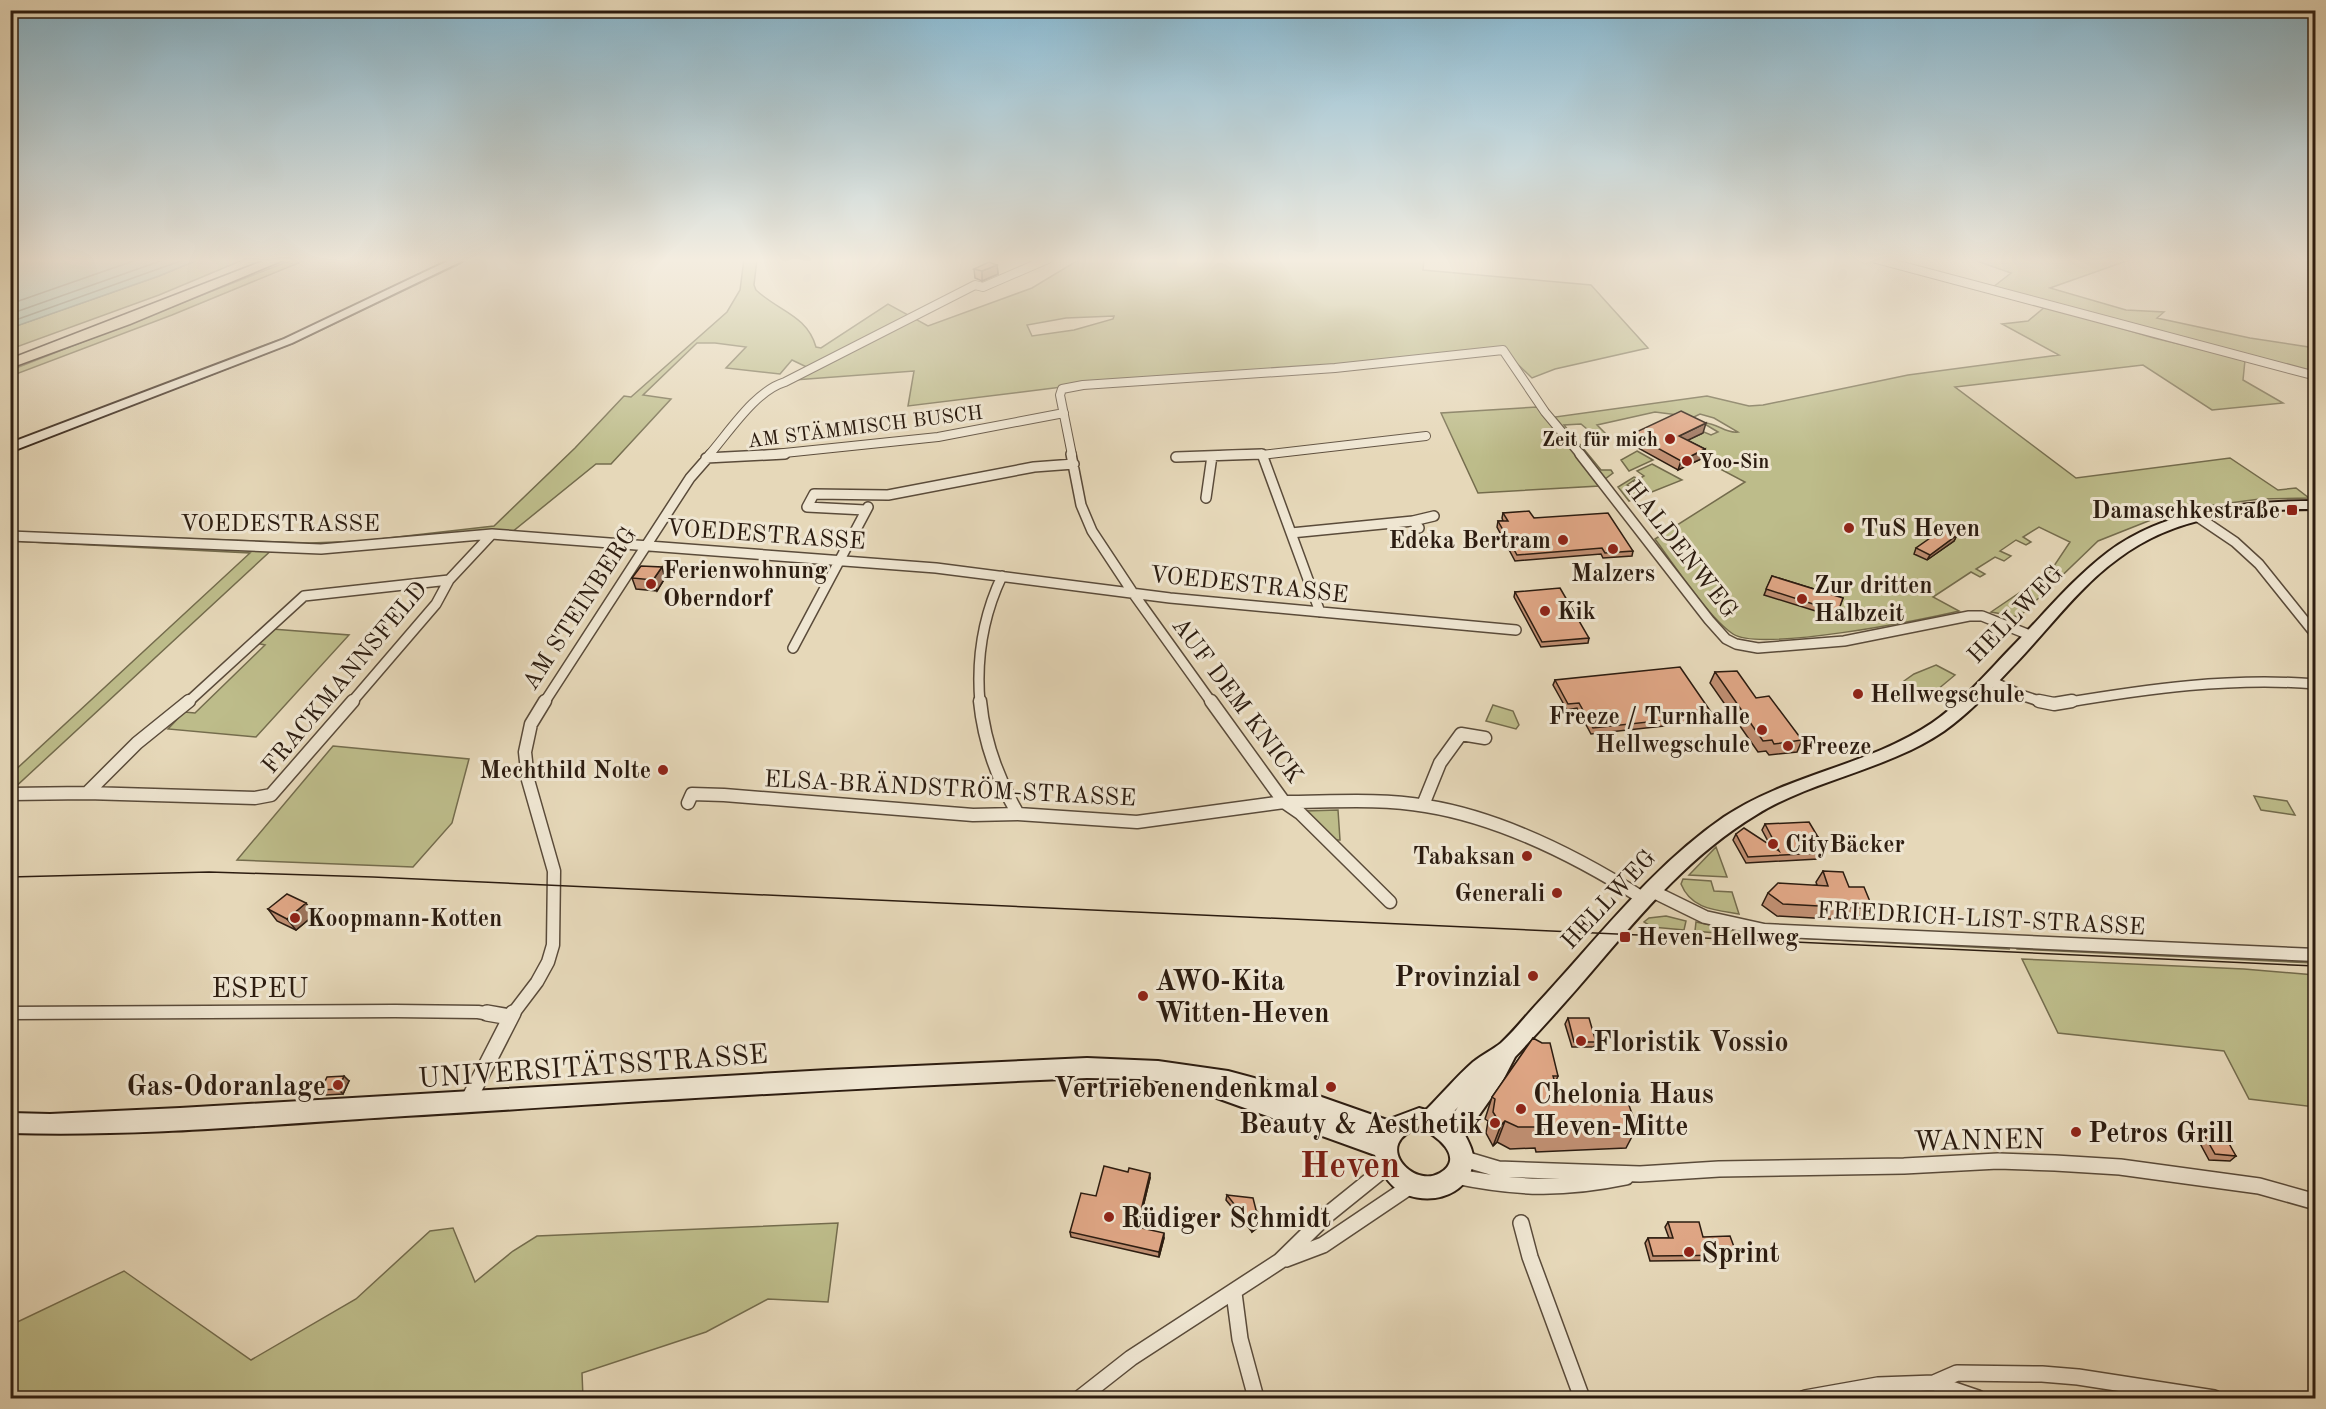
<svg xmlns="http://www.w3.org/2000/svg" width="2326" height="1409" viewBox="0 0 2326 1409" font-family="'Old Standard TT',serif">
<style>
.green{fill:#bdbc8a;stroke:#746c4d;stroke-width:1.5;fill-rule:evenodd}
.water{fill:#97bba9;stroke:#6c7b6c;stroke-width:1.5}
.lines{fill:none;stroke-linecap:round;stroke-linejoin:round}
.shore{stroke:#626c5c;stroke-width:1.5}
.stream{stroke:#6c7b6c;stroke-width:3}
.street-far3-casing{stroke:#5a4b3a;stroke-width:10}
.street-far2-casing{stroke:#5a4b3a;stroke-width:12}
.street-far1-casing{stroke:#5a4b3a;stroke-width:15}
.street-casing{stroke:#5a4b3a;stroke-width:18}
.secondary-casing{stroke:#2c1c10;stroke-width:4}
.highway-casing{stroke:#2c1c10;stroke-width:3}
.street-far3{stroke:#efe6d2;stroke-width:8}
.street-far2{stroke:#efe6d2;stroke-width:9}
.street-far1{stroke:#efe6d2;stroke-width:12}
.street{stroke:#efe6d2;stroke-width:15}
.secondary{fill:#efe6d2;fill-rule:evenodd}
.highway{fill:#e6d8b9;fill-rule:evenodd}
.tram{stroke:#2c1c10;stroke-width:1.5}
.wall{fill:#c08f72;stroke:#2c1c10;stroke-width:1.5}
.shaded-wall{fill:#9c745d;stroke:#2c1c10;stroke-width:1.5}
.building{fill:#dfa685;stroke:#2c1c10;stroke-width:1.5}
.poi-dot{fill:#8f2418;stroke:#efe6d2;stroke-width:2}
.labels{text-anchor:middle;stroke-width:6;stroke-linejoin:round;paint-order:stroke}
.far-street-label{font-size:20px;fill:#2c1c10;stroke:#efe6d2}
.far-poi-label{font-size:20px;font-weight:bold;fill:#2c1c10;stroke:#efe6d2;text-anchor:end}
.poi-label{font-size:24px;font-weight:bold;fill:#2c1c10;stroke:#efe6d2;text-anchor:start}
.street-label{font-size:24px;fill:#2c1c10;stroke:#efe6d2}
.near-poi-label{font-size:28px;font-weight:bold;fill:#2c1c10;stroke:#efe6d2;text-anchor:start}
.near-street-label{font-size:28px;fill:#2c1c10;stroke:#efe6d2}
.near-district-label{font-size:36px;font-weight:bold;fill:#7a1f14;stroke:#efe6d2}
</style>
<rect width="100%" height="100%" fill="#e6d8b9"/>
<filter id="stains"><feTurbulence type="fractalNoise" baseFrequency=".00333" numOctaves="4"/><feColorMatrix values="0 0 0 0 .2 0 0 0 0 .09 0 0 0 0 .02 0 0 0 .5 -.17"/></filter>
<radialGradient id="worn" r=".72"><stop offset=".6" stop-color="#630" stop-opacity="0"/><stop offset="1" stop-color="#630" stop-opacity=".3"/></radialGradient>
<path class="green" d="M200,259H245L159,295L11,349L10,328L159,276Z
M294,259H308L172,315L11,376V370Z
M452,259H470L294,343L11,452V443L302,331Z
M744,259H757L754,285L756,290C778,311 807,315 816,347L821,348L888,304L928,326L1032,288L1080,259H1424L1423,270L1591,285L1648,348L1555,369L1532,378L1501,348L1295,370L1078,385L908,406L914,371L794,380L813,370L792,360L780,374L726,368L746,347L715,343H697L643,395L671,399L611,464H596L512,532L330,546H276L11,791V774L250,553L11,541L10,532L310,543L362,541L494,526L575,448L624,396L631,397L727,312L740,290ZM1114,316L1113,319L1074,330L1032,336L1027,325L1066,318Z
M1971,259H2132L2050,288L2126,310L2164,312L2157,318L2250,338L2315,348V375L1992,288L2011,273Z
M2046,306L2154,338L2245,360L2243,380L2283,403L2212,410L2143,365L1955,387L2076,478L2230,458L2278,490L2296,488L2309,498L2260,499L2199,507L2161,516L2098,541L2019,617L1991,612L2050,572L2070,542L2039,527L2023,537L2031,542L2026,545L2016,540L2000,551L2011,556L2004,561L1995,557L1976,569L1985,574L1980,577L1971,572L1933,597L1959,611C1922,620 1760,652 1733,634C1709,618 1674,565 1655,539L1745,482L1692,454L1670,448L1704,432L1711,435L1718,432L1703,423C1717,422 1725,434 1738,432L1714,418L1700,414L1694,417L1655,412L1597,425L1610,438L1601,441L1581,424L1564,425L1601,470H1611L1613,473L1605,479L1555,417L1707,396L1749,406L1763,405L1908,375L2059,355L2002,324L2028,321Z
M1537,407L1599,486L1478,493L1441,413Z
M1637,451L1653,460L1629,471L1621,460Z
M1652,464L1682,480L1629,501L1618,487L1634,477L1637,478L1627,485L1632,487L1636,484L1634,482L1644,476L1637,471Z
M272,629L349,635L256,737L168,729L184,712L195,713L265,645L256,643Z
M1936,665L1955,675L1931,695L1916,691L1904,681L1914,674Z
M1493,705L1513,711L1519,725L1516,729L1486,721Z
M333,746L469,759L452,823L413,867L237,860Z
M2254,796L2287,801L2295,815L2261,810Z
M1338,810L1340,840H1334L1305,811Z
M1716,847L1727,877L1689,875Z
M1683,879L1711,881L1714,891L1732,892L1739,914C1715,910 1691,909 1681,884Z
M1666,916L1686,921L1684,930L1652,927L1644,922L1649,918Z
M1696,922L1752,934L2010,949L1737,935L1695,931Z
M2016,948L2303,961L2315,963L2017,949Z
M2022,959L2244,969L2315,975V1107L2249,1099L2224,1051L2058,1033Z
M838,1223L828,1302L768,1299L706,1332L582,1373L583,1398H11V1325L124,1271L251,1360L356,1299L430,1231L453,1228L475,1282L513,1251L537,1236Z"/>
<path class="water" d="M11,259H200L159,276L11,328Z"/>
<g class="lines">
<path class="shore" d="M10,304L139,259
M10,314L166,259
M10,322L186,259"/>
<path class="stream" d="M302,338L466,259
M228,368L239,363
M192,382L219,371"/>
<defs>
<path id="street-far3" d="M1876,259L2316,376
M709,455C730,431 755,391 785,382L975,285L983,287L1048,259
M765,455L938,437L1064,413
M1072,455L1060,395L1062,389L1083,385L1335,368L1503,350L1545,412L1581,455
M1220,455L1261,454
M1262,455L1426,436"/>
<path id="street-far2" d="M1071,454L1081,505L1092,531L1133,593L1212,703
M1262,454L1320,612
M1580,454L1709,620L1726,639L1736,644L1758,648L1844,641L1969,616H1982L2032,636
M1176,457L1261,454
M706,458L785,454
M1206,498L1212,456
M865,510L807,507L814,494L888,495L1034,467L1074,464
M2198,517L2235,542L2259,564L2316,635
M1419,528L1413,521L1434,516
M1291,533L1413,521
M10,536L321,549L492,534L936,568L1170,598L1516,630
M449,580L492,534
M793,648L868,507
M1989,680L2021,695L2045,703
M187,703L304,596L449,580L436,604L351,703
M544,703L690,478L711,454
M980,703C976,658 983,616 1002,576
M2063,703C2147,689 2230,677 2316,684"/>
<path id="street-far1" d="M980,701C984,742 997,778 1018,814
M1211,701L1284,802C1331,802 1379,798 1426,806C1501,818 1581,859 1644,899
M2039,701L2054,704L2072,701
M87,793L255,798L271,795L353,701
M87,793L137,743L189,701
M10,794L87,793
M688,803L692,794L724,795L973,815L1018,814L1137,822L1284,802L1300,813L1390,902
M1423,805L1440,763L1461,734L1485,738
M1652,891L1705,917L1764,930L2316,955
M10,1013L395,1011L478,1012L496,1015
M512,1015L537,982L548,962L553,945L554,871L528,780L525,752L531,724L545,701"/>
<path id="street" d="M487,1013L510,1017
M468,1101L513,1013
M1461,1158L1498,1169L1640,1174L1719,1169L1904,1166L1998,1161L2055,1163L2120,1167L2259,1186L2316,1202
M1455,1176C1517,1189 1564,1190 1626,1177
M1521,1223L1530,1257L1582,1398
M1286,1259L1323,1245L1412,1185
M1234,1293L1240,1339L1256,1398
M1934,1383L1978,1398
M1080,1398L1131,1358L1280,1261L1327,1215L1389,1165
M1805,1398L1878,1385L1934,1383L1957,1373L2042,1374L2078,1377L2214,1398"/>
<path id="secondary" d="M452,259H466L292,343L10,452V443L284,339Z
M2316,501V509C2247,509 2176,515 2119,558C2080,586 2050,627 2017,662C1994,686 1971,712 1944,731C1887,770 1814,779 1756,815C1693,853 1646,908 1599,963C1572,995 1544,1026 1515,1057L1501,1084L1465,1135C1469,1143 1474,1152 1473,1161C1470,1199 1420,1209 1394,1187C1384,1178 1380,1167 1375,1155L1203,1093L1200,1086L1140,1079L1087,1078C860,1087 633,1102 405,1116C274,1124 142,1137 10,1133V1113L50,1114L180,1108L828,1070L1087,1058L1158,1061L1228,1071L1310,1093L1387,1120L1419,1108L1426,1110C1442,1094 1456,1077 1473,1062C1482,1055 1492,1050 1501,1043C1513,1032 1524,1018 1535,1006C1595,942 1650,868 1724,817C1788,774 1868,766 1932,723C1961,703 1985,675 2009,650C2041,618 2071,580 2108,552C2167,508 2244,501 2316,501ZM1458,1107L1449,1120L1447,1119ZM1419,1128C1436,1134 1466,1158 1440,1173C1413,1189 1371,1143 1419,1128Z"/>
<path id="highway" d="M268,259H286L130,324L10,368V359Z"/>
</defs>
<use href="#street-far3" class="street-far3-casing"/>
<use href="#street-far2" class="street-far2-casing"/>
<use href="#street-far1" class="street-far1-casing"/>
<use href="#street" class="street-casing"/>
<use href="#secondary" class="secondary-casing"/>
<use href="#highway" class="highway-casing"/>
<use href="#street-far3" class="street-far3"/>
<use href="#street-far2" class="street-far2"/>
<use href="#street-far1" class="street-far1"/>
<use href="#street" class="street"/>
<use href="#secondary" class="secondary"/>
<use href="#highway" class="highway"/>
<path class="tram" d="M10,877L209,872L373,877L2316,966"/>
</g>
<path class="wall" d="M997,265L998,274L982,281L975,278L974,269Z
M1703,433L1687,440L1705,449L1701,459L1678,470L1629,443L1632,434Z
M1503,513L1534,518L1633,551L1632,556L1603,558L1601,554L1515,561L1497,527L1498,521H1503L1502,518Z
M1957,535L1954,541L1927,560L1914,554L1916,548Z
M1772,576L1843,598L1835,617L1764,595Z
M632,578H665L657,591L636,589Z
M1515,592L1589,638L1588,643L1541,647L1514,597Z
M1715,672L1756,698L1802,740L1797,752L1769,755L1766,751L1758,752L1710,683Z
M1555,680L1713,715L1710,721L1591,734L1577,708L1567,710L1553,685Z
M1765,824L1818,837L1815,842L1821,853L1818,859L1746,863L1733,840L1736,834L1770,845L1762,830Z
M1823,871L1849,887L1873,909L1866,921L1777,916L1762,905L1768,893L1817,885L1816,882Z
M268,909L314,915L296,930L277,921Z
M1568,1018L1596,1042L1594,1047H1572L1565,1024Z
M1533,1038L1558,1076L1555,1083L1561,1103L1637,1127L1626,1148L1536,1152L1535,1148L1510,1149L1497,1142L1493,1146L1486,1133L1488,1121L1485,1119L1492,1097Z
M349,1081L343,1094L326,1095L321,1090Z
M2202,1131L2219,1139L2236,1156L2230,1161L2209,1160L2196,1136Z
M1150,1178L1138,1227L1164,1238L1159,1257L1071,1237L1070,1232L1096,1196Z
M1227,1195L1262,1224L1252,1232L1226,1200Z
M1668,1222L1703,1237L1737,1255L1733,1260L1650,1261L1645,1243L1648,1238H1669L1665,1227Z"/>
<path class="shaded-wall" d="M997,265L998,274L982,281V271Z
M1706,423L1703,433L1676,446L1679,436Z
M1705,449L1701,459L1678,470L1681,461Z
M1957,535L1954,541L1927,560L1930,555Z
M662,567L665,578L657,591L653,580Z
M306,903L314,915L296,930L287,919Z
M344,1076L349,1081L343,1094L338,1089Z
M1505,1121L1497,1142L1493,1146L1501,1125Z
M1150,1173V1178L1137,1232V1227Z
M1263,1219L1262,1224L1252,1232V1227Z
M1164,1233V1238L1159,1257V1252Z"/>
<path class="building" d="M989,262L997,265L982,271L974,269Z
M1681,411L1706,423L1679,436L1705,449L1681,461L1632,434Z
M1529,511L1534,518L1608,513L1633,551L1605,553L1602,548L1517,555L1498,521H1508L1503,513Z
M1943,529L1957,535L1930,555L1916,548Z
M641,566L662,567L653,580L632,578Z
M1772,576L1843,598L1838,612L1766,589Z
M1560,588L1589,638L1542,642L1515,592Z
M1680,667L1713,715L1593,728L1579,703L1568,704L1555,680Z
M1737,671L1756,698L1769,696L1802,740L1774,744L1772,740L1763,741L1715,672Z
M1809,822L1818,837H1812L1821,853L1748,857L1736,834L1744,828L1779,851L1765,824Z
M1823,871L1843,872L1849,887H1864L1873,909L1783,904L1768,893L1778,883L1828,886Z
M287,894L306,903L287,919L268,909Z
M1568,1018H1589L1596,1042H1574Z
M1533,1038L1542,1043H1550L1558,1076H1553L1561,1103L1627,1100L1637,1127L1545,1131L1543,1127H1518L1505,1121L1501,1125L1493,1112L1495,1099L1492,1097Z
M344,1076L338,1089L321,1090L327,1077Z
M2202,1131L2215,1132L2219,1139L2227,1140L2236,1156L2215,1154Z
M1104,1166L1128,1172L1129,1168L1150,1173L1137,1227L1164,1233L1159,1252L1070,1232L1081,1193L1096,1196Z
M1227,1195L1253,1198L1256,1210L1263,1219L1252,1227Z
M1668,1222H1699L1703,1237L1730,1236L1737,1255L1653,1256L1648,1238H1673Z"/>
<linearGradient id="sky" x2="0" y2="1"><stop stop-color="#87b7cf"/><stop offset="0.57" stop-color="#f4ede0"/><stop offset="1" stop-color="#f4ede0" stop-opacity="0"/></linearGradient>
<rect width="2326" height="457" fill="url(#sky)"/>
<g class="poi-dot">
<circle cx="1670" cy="439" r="6"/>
<circle cx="1687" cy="461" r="6"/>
<rect x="2286" y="504" width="12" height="12" rx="3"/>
<circle cx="1849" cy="528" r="6"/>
<circle cx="1563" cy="540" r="6"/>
<circle cx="1613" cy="549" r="6"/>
<circle cx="651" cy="584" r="6"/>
<circle cx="1802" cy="599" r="6"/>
<circle cx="1545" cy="611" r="6"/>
<circle cx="1858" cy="694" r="6"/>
<circle cx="1762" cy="730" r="6"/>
<circle cx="1788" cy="746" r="6"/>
<circle cx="663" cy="770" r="6"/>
<circle cx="1773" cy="844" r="6"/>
<circle cx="1527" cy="856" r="6"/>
<circle cx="1557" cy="893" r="6"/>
<circle cx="295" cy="918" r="6"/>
<rect x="1619" y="931" width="12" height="12" rx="3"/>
<circle cx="1533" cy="976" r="6"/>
<circle cx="1143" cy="996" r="6"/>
<circle cx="1581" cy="1041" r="6"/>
<circle cx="338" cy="1085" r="6"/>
<circle cx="1331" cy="1087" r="6"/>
<circle cx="1521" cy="1109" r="6"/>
<circle cx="1495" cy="1123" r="6"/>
<circle cx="2076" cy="1132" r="6"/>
<circle cx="1109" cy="1217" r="6"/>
<circle cx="1689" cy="1252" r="6"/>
</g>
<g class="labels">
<g class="far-street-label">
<text transform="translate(865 426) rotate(-7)" y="7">AM STÄMMISCH BUSCH</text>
</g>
<g class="far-poi-label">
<text x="1658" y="446">Zeit für mich</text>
<text x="1699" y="468" text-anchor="start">Yoo-Sin</text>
</g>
<g class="poi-label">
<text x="2280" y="518" text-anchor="end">Damaschkestraße</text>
<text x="1861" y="536">TuS Heven</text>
<text x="1551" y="548" text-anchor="end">Edeka Bertram</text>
<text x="663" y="578">Ferienwohnung<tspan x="663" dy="28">Oberndorf</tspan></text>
<text x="1613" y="581" text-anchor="middle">Malzers</text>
<text x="1814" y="593">Zur dritten<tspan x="1814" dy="28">Halbzeit</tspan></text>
<text x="1557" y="619">Kik</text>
<text x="1870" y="702">Hellwegschule</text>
<text x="1750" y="724" text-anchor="end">Freeze / Turnhalle<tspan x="1750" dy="28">Hellwegschule</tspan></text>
<text x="1800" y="754">Freeze</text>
<text x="651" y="778" text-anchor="end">Mechthild Nolte</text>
<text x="1785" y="852">CityBäcker</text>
<text x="1515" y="864" text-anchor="end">Tabaksan</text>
<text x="1545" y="901" text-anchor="end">Generali</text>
<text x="307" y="926">Koopmann-Kotten</text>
<text x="1637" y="945">Heven Hellweg</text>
</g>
<g class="street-label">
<text x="280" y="531">VOEDESTRASSE</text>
<text transform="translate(766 534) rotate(4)" y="8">VOEDESTRASSE</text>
<text transform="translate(1682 549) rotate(52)" y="8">HALDENWEG</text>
<text transform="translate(1249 584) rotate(6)" y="8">VOEDESTRASSE</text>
<text transform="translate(579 608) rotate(-57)" y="8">AM STEINBERG</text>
<text transform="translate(2015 614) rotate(-46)" y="8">HELLWEG</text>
<text transform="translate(344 677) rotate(-50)" y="8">FRACKMANNSFELD</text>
<text transform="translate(1238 700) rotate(53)" y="8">AUF DEM KNICK</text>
<text transform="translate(950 788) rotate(3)" y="8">ELSA-BRÄNDSTRÖM-STRASSE</text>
<text transform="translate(1608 899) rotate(-47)" y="8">HELLWEG</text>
<text transform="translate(1981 918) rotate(3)" y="8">FRIEDRICH-LIST-STRASSE</text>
</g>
<g class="near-poi-label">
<text x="1521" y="986" text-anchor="end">Provinzial</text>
<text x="1155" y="990">AWO-Kita<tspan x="1155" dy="32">Witten-Heven</tspan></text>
<text x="1593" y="1051">Floristik Vossio</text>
<text x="326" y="1095" text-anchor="end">Gas-Odoranlage</text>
<text x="1319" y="1097" text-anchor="end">Vertriebenendenkmal</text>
<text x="1533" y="1103">Chelonia Haus<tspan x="1533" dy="32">Heven-Mitte</tspan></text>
<text x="1483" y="1133" text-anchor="end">Beauty &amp; Aesthetik</text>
<text x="2088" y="1142">Petros Grill</text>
<text x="1121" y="1227">Rüdiger Schmidt</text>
<text x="1701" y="1262">Sprint</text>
</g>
<g class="near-street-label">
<text x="260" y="997">ESPEU</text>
<text transform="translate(593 1065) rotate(-4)" y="10">UNIVERSITÄTSSTRASSE</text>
<text transform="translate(1979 1139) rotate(-1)" y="10">WANNEN</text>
</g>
<g class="near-district-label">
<text x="1350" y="1177">Heven</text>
</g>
</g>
<rect width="2326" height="1409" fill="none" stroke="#e6d8b9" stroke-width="36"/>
<rect x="12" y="12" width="2302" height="1385" fill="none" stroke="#2c1c10" stroke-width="3"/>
<rect x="18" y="18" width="2290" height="1373" fill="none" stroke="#2c1c10" stroke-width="1.5"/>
<rect width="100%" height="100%" filter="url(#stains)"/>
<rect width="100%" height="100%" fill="url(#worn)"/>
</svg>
